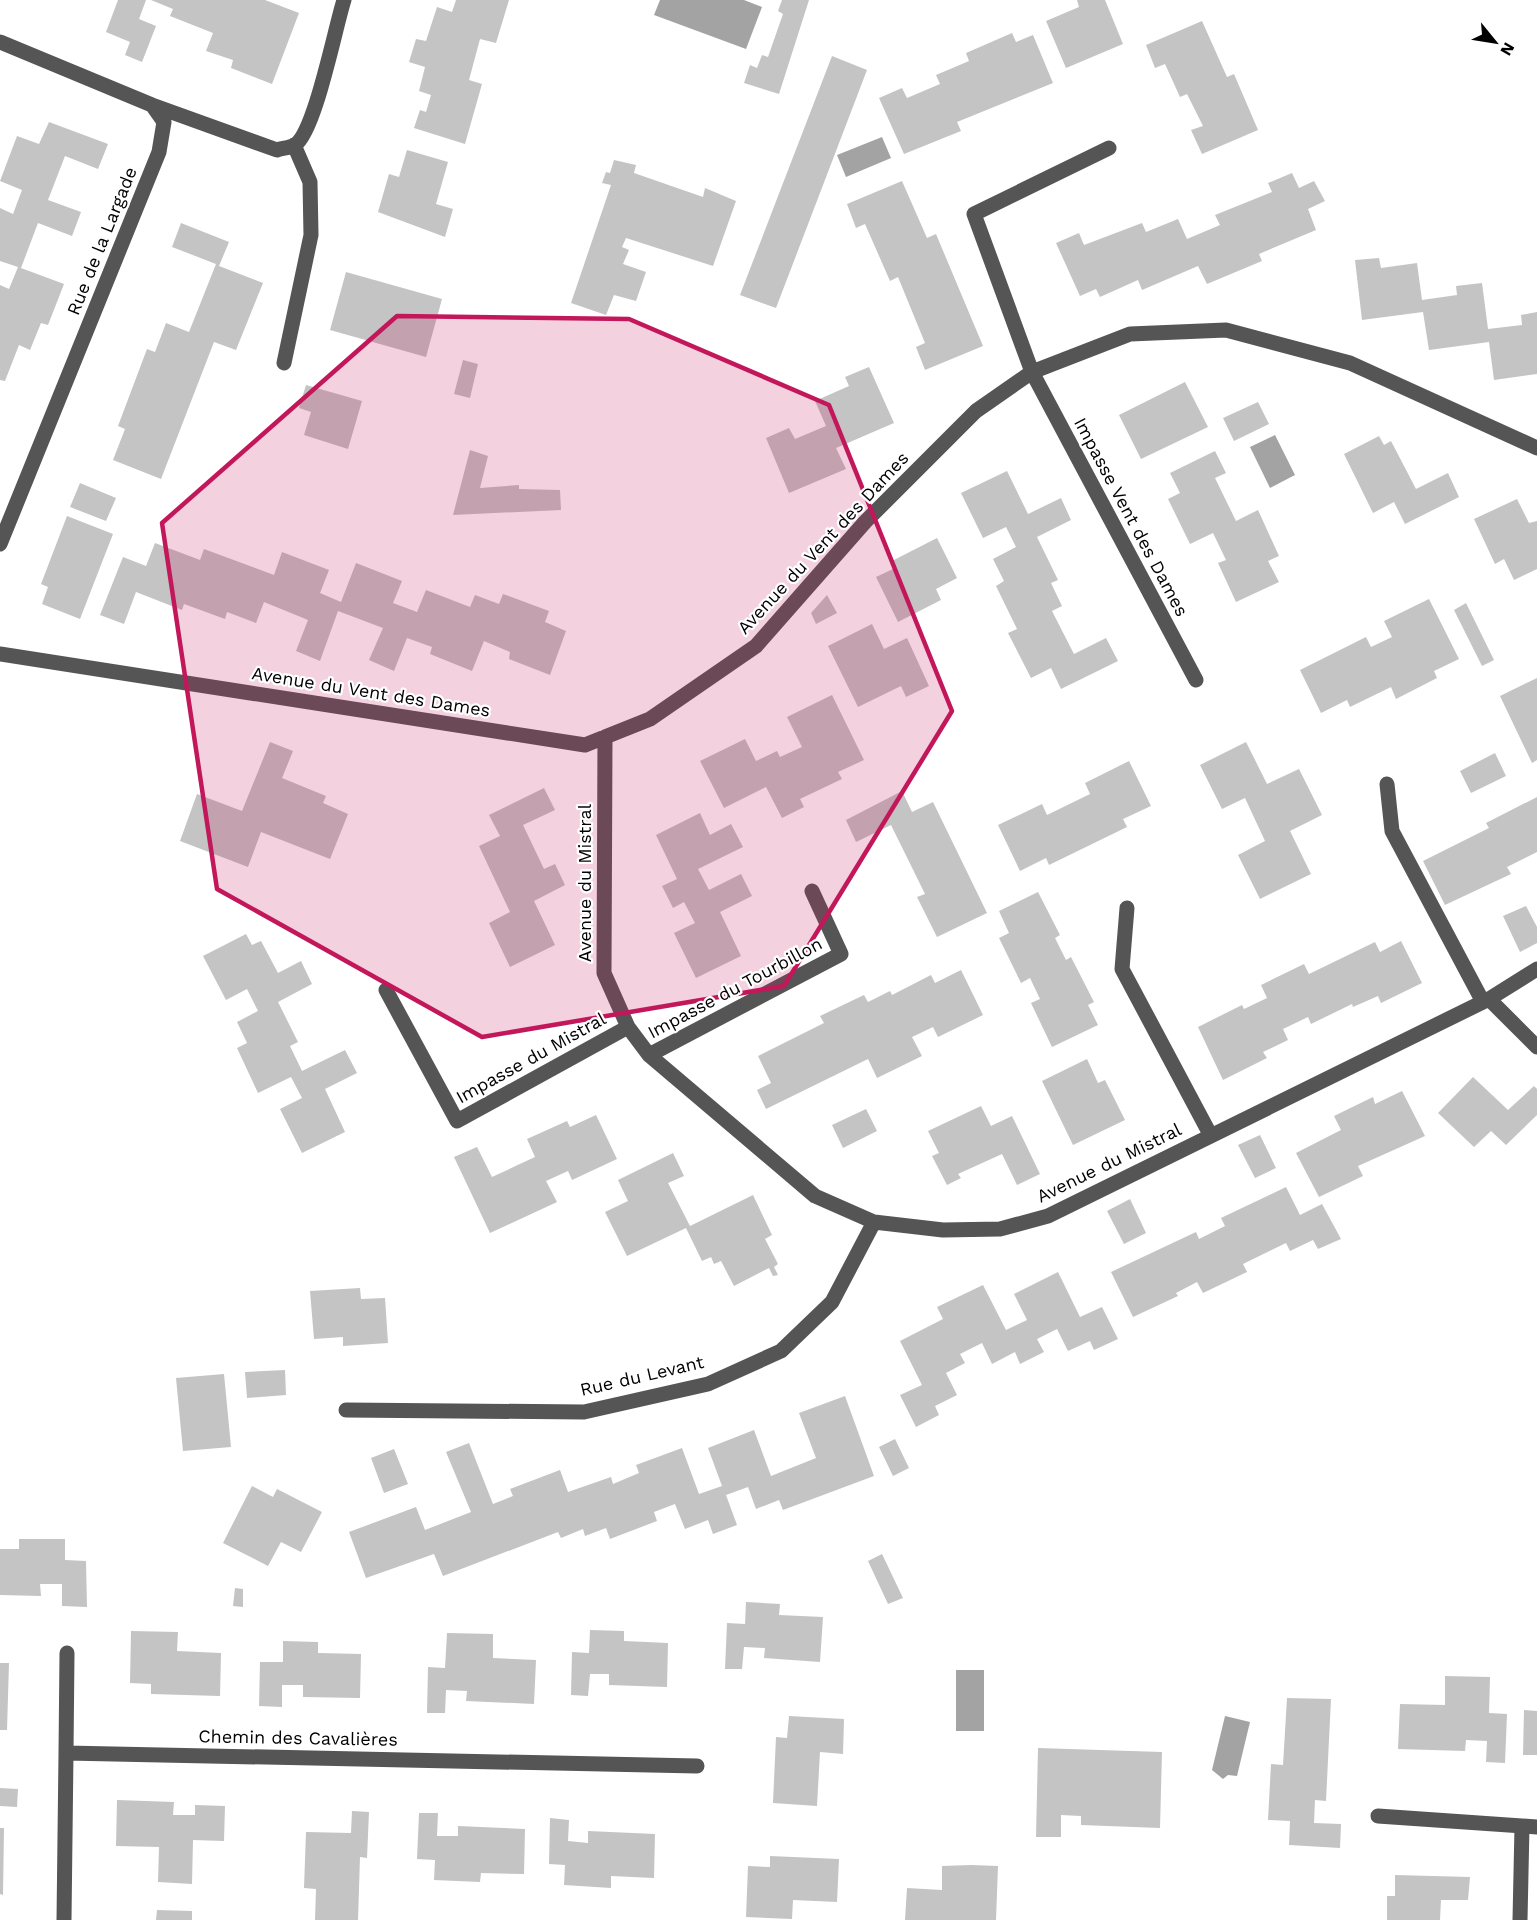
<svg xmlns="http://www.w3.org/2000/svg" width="1537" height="1920" viewBox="0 0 1537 1920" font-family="'Work Sans',sans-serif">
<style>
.water{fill:#a3a3a3}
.building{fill:#c4c4c4}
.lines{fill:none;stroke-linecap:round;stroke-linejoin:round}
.minor{stroke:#555;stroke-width:15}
.marked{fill:#c2185b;fill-opacity:0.2;stroke:#c2185b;stroke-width:4.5;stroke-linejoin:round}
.labels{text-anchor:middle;stroke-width:4.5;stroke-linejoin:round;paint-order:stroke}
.street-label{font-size:18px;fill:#000;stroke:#fff}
</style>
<rect width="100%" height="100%" fill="#fff"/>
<path class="water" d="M660,0H744L762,7L746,49L654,15Z
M882,137L891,158L846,177L837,155Z
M1275,435L1295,475L1270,488L1250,447Z
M956,1670H984V1731H956Z
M1225,1716L1250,1722L1237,1776L1228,1775L1223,1779L1212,1770Z"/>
<path class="building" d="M118,0H146L139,19L156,26L142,62L125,55L130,42L106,32Z
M151,0H265L299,13L272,84L231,68L233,60L206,51L213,33L170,16L173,9Z
M456,0H509L496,43L480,39L469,80L482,84L465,144L414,128L420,110L426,112L431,95L419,91L425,67L409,62L416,39L426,41L437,7L452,12Z
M782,0H809L779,94L744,83L750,65L757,68L762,55L768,57L783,14L778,11Z
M1077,0H1105L1123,44L1066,68L1046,21L1079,7Z
M1202,21L1227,77L1234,74L1258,130L1202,154L1191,130L1203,126L1187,94L1180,97L1165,64L1155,68L1146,45Z
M1012,33L1016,42L1033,35L1053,83L957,122L961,131L904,154L879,98L902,88L907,98L940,84L936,75L969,61L966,53Z
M832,56L867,70L776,308L740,295Z
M49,122L108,144L98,169L65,156L48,200L81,212L72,236L38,223L21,268L64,284L48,325L41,323L30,350L19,345L5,381L0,380V285L9,289L18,267L0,261V208L13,214L22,190L0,181L17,136L39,144Z
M407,150L448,162L436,204L453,209L445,237L378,212L389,174L399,177Z
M614,160L636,165L634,173L703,197L705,188L736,201L713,266L626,238L622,247L629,250L623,264L646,272L636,301L614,295L606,315L571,303L611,185L602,183L606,172L610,173Z
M1292,173L1299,188L1314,181L1325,201L1308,209L1316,230L1259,254L1262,261L1207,284L1198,266L1142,290L1138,280L1100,297L1096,289L1080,296L1056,243L1079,233L1084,245L1142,223L1146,232L1178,219L1187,239L1220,225L1215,215L1272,192L1268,183Z
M902,181L927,238L936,234L983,346L925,370L916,347L925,343L898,277L890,281L865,224L856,228L847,204Z
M181,223L229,242L219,266L263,283L236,350L214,342L161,479L113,460L125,429L118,426L147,349L155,352L166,323L189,332L216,264L172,247Z
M1379,258L1381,268L1417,263L1422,300L1457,295L1456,286L1482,283L1488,329L1522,325L1521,315L1537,312V374L1494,380L1489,342L1429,350L1423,312L1362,320L1355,260Z
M346,272L442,299L426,357L330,330Z
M463,360L478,364L470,398L454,394Z
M869,367L894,423L836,448L846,469L789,493L766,438L789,428L795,439L826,426L815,401L849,386L845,377Z
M1185,382L1208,427L1141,459L1119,415Z
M306,385L362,401L348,449L304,435L311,412L299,408Z
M1258,402L1269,424L1234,441L1223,418Z
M1379,436L1384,445L1391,441L1416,489L1448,473L1459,497L1405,524L1394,502L1373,513L1344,454Z
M470,450L488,456L480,488L519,485V489L560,490L561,510L453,515Z
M1215,451L1226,473L1215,478L1236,521L1258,510L1279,556L1268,561L1279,582L1236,602L1218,563L1226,560L1213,533L1190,544L1168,499L1180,493L1170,473Z
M1007,471L1028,514L1061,498L1071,520L1037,537L1058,580L1051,583L1062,606L1052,611L1074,654L1106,638L1118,661L1061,689L1051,668L1031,678L1008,633L1017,629L996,586L1004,581L993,559L1016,547L1006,527L983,538L961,493Z
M80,483L116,498L106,521L70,507Z
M1517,499L1529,523L1537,521V569L1514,580L1504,559L1495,564L1474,519Z
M67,516L113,534L80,619L42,604L48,587L41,584Z
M937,538L957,578L936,589L941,600L898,622L876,577L893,569L890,562Z
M155,543L200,560L204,549L274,575L282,552L329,570L320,593L341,602L356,563L402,581L393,603L417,612L426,590L470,607L475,595L499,604L503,594L549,611L545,622L566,631L550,675L509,659L510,652L484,641L472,671L430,654L432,647L407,638L394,671L369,660L383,628L338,611L320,661L296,651L308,620L264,602L256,623L227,612L225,619L184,604L182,610L136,592L124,624L100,615L123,557L146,566Z
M827,595L837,613L816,624L811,613Z
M1429,599L1459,659L1434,671L1437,678L1396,699L1391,687L1350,707L1347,700L1321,713L1300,670L1366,637L1371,647L1392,637L1384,621Z
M1466,603L1494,660L1482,666L1454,610Z
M872,624L884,649L907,638L929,686L906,697L901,686L858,707L828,646Z
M1537,678V760L1532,763L1500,696Z
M832,695L864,760L838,772L842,779L800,799L804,807L782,818L766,787L724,808L700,761L745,739L756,761L777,751L780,757L802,747L787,717Z
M270,742L293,751L282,778L326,796L323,803L348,814L330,859L261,832L248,867L180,841L197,794L242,811Z
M1246,742L1267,784L1299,769L1322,815L1290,831L1311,874L1260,899L1238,855L1265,841L1245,798L1222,809L1200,765Z
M1495,753L1506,776L1471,793L1460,771Z
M1129,761L1151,806L1123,819L1127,827L1049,865L1046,858L1020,871L998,825L1042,804L1047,815L1090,794L1085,783Z
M544,788L555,810L523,825L544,869L555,864L565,885L534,901L555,945L510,967L489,923L510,912L479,846L500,836L489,815Z
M902,791L912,812L933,802L987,913L937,937L917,897L925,894L891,825L856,842L846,820Z
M1537,797V852L1507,867L1511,874L1445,905L1423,861L1489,828L1486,823Z
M700,813L710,835L731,824L743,847L698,869L709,890L741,874L752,896L720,912L741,956L696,978L674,933L695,923L684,902L673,908L662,886L677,879L656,835Z
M1038,892L1060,935L1055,938L1066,960L1071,957L1094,1002L1088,1005L1098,1025L1052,1047L1031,1003L1040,999L1030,978L1021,983L999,938L1009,933L999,911Z
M1526,906L1537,927V943L1520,952L1503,916Z
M246,934L252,945L261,941L278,973L301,961L312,984L278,1002L298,1042L290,1046L302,1071L345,1050L357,1073L325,1089L345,1132L302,1153L280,1109L302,1098L291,1077L258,1093L237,1048L247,1043L237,1022L258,1011L247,989L226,1000L203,956Z
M1401,941L1422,983L1381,1003L1378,996L1353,1007L1352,1004L1311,1024L1308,1017L1283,1029L1288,1040L1263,1052L1267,1058L1223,1080L1198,1027L1242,1005L1244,1009L1267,998L1261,985L1304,964L1309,974L1375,942L1380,952Z
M961,970L983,1015L938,1037L933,1027L912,1037L922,1056L877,1078L868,1059L766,1109L757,1090L771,1083L758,1056L824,1023L820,1016L864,995L868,1002L890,991L892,995L931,975L935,983Z
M1087,1059L1098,1083L1105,1080L1125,1120L1073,1145L1042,1081Z
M1473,1077L1508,1110L1534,1086L1537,1089V1115L1506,1145L1491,1131L1474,1147L1438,1113Z
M1402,1091L1425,1136L1358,1166L1363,1176L1319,1197L1296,1153L1341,1130L1334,1116L1373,1097L1375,1104Z
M981,1106L991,1126L1012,1116L1040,1174L1017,1185L1002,1154L958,1174L961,1178L947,1185L932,1156L939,1153L928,1131Z
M866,1109L877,1131L843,1148L832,1125Z
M596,1115L617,1159L572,1180L568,1171L546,1181L557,1202L490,1233L454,1157L477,1147L492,1177L535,1157L527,1139L567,1121L570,1127Z
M1260,1135L1276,1168L1255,1178L1238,1145Z
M673,1153L684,1176L668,1183L690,1226L753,1195L772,1235L765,1239L778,1264L774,1267L778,1275L773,1276L769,1268L734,1286L721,1261L714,1264L711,1257L702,1261L686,1228L627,1256L605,1212L628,1201L618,1180Z
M1286,1187L1300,1215L1322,1204L1341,1239L1318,1249L1313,1240L1290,1251L1286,1243L1243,1264L1247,1272L1203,1293L1197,1282L1176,1293L1178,1296L1133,1317L1111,1272L1196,1232L1199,1239L1225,1226L1221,1218Z
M1130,1199L1146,1233L1124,1244L1107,1211Z
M1058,1272L1080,1317L1102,1307L1118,1339L1094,1350L1090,1341L1068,1351L1057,1329L1037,1339L1044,1352L1020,1364L1015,1352L992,1364L982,1343L960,1354L965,1363L946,1373L957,1395L935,1406L939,1415L916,1427L900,1395L922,1385L900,1341L943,1319L937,1307L983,1285L1006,1330L1027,1320L1014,1294Z
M360,1288L361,1299L385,1298L388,1343L343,1346V1337L314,1339L310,1291Z
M285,1370L286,1395L247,1398L245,1372Z
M224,1374L231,1447L183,1451L176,1378Z
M845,1396L874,1476L783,1510L779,1500L756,1509L748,1487L726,1495L737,1525L713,1534L708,1520L685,1529L675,1504L654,1512L657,1521L610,1539L606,1528L585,1536L583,1529L561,1538L558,1532L443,1576L434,1554L366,1578L349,1532L416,1507L425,1530L471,1512L446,1452L469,1443L493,1504L513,1496L510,1489L560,1470L568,1492L611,1477L613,1484L639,1473L636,1465L682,1448L699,1494L722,1486L708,1448L754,1430L771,1476L816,1458L799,1413Z
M895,1439L909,1468L893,1476L879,1447Z
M394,1449L408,1484L384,1493L371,1458Z
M252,1486L273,1497L277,1489L322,1512L301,1552L281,1542L268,1566L223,1543Z
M19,1539H65V1560L86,1561L87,1607L62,1606V1584H40L41,1596L0,1595V1549H19Z
M882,1554L903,1598L888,1604L868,1561Z
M235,1588L243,1589V1607L233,1606Z
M746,1602L780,1604L779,1615L823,1617L820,1662L764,1658L765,1648L744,1647L742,1669H725L727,1623L745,1624Z
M590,1630L624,1631V1641L668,1643L667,1687L609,1685V1674H590L588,1696L571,1695L572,1652L589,1653Z
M131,1631L178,1632L177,1651L221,1653L220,1696L151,1694V1684L130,1683Z
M447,1633L493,1634V1658L536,1660L534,1704L466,1701L467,1691L446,1690L445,1713H427L428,1667L445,1668Z
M283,1641L318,1642V1653L361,1654L360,1698L303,1697V1685H282V1707L259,1706L260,1662H283Z
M0,1663H9L7,1730H0Z
M1445,1676L1490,1677L1489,1713L1507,1714L1505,1763L1486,1762L1487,1741L1466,1740L1465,1751L1398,1749L1400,1704L1445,1705Z
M1287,1698L1331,1699L1326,1801L1315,1800L1314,1823L1341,1824L1340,1848L1289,1845L1290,1821L1268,1820L1271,1764L1283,1765Z
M1524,1710L1537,1711V1755H1523Z
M789,1716L844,1719L843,1754L820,1752L817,1806L773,1803L776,1737L787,1738Z
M1038,1748L1162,1752L1160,1828L1081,1825V1816L1061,1815V1837H1036Z
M0,1788L18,1789L17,1807L0,1806Z
M117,1800L174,1802L173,1815H195V1805L225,1806L224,1841L193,1840L192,1884L158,1882L159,1847L116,1846Z
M352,1811L369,1812L367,1858L360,1857L358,1920H315L316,1889L304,1888L306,1832L351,1833Z
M419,1813H438L437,1836H458V1826L525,1829L524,1874L481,1873L480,1882L434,1880L435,1860L417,1859Z
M550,1818L569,1820L568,1841L588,1843V1831L655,1834L654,1878L611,1876V1888L564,1885L565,1865L549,1864Z
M0,1828H4L3,1895L0,1894Z
M770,1856L839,1859L837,1902L793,1900L792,1919L746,1917L748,1866L770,1867Z
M971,1865L998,1866L996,1920H905L907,1888L942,1890V1866Z
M1395,1875L1470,1877L1468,1900H1441L1440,1920H1387V1896H1395Z
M157,1910L192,1911V1920H156Z"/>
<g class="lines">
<path class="minor" d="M0,42L152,105L164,122L159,152L0,544
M152,105L277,150C282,148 290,148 295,145C315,132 335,28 344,0
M1109,148L974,214L1032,372L1196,680
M284,363L311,235L310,182L294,145
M0,654L585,745L650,719L756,646L865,522L976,411L1032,372L1130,334L1226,330L1350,363L1537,448
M605,737L604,973L628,1027L649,1055L815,1196L874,1222L943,1230L1000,1229L1048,1216L1489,999L1537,969
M1387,784L1392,831L1483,1002
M1127,908L1122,969L1211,1136
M386,990L457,1121L628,1027
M1489,999L1537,1047
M649,1055L841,954L812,891
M346,1410L584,1412L708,1384L781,1351L832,1302L874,1222
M66,1753L67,1653
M1378,1816L1537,1827
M64,1920L66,1753L697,1766
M1520,1920L1522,1826"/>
</g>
<path class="marked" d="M397,316L629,319L829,405L952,711L784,986L482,1037L217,889L162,523Z"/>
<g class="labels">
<g class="street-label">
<text transform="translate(102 241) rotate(-68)" y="6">Rue de la Largade</text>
<text transform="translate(1131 517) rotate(62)" y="6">Impasse Vent des Dames</text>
<text transform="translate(823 543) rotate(-47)" y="6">Avenue du Vent des Dames</text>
<text transform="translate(371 692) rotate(9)" y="6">Avenue du Vent des Dames</text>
<text transform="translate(585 883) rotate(-90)" y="6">Avenue du Mistral</text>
<text transform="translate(735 988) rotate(-28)" y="6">Impasse du Tourbillon</text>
<text transform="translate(531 1058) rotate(-29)" y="6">Impasse du Mistral</text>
<text transform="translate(1109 1163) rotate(-26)" y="6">Avenue du Mistral</text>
<text transform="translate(642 1376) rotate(-13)" y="6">Rue du Levant</text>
<text transform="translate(298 1738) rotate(1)" y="6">Chemin des Cavalières</text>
</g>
</g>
<g transform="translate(1495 42) rotate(120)" stroke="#ffffff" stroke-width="4.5" paint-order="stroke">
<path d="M0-4.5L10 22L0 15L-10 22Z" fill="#000000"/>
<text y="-9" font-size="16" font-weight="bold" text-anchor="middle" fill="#000000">N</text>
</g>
</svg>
